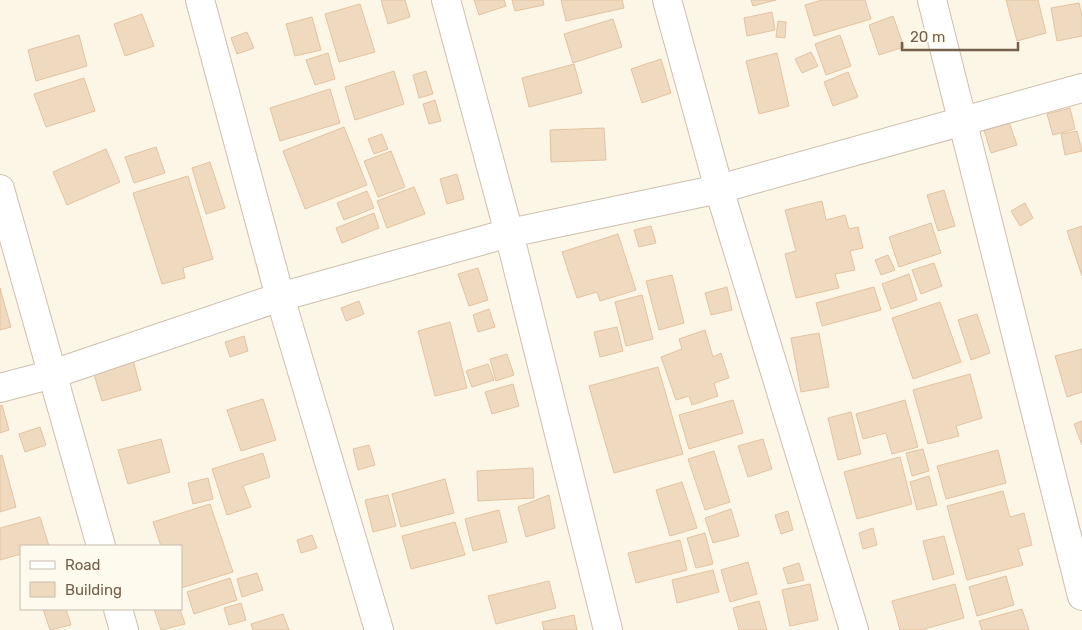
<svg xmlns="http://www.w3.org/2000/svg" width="1082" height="630" viewBox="0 0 1082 630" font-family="Rubik,sans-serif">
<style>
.building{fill:#f0dabf;stroke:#e2c3a0}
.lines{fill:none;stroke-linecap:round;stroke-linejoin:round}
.street-casing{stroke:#cdbfad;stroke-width:30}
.street{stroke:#fff;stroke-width:28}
</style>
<rect width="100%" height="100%" fill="#fcf6e7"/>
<path class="building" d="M381,0H405L410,17L388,24Z
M474,0H504L506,6L479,15Z
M512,0H543L544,5L515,11Z
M561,0H622L624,8L566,21Z
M751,0H776L753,6Z
M822,0H865L871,19L814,36L805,5Z
M1006,0H1038L1046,33L1017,41Z
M1079,3L1082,16V36L1057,41L1051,8Z
M360,4L375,52L339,62L325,14Z
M772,12L775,30L747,36L744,18Z
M142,14L154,46L125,56L114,24Z
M893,16L904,47L879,55L869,25Z
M312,17L321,50L295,56L286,24Z
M613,19L622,47L573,63L564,34Z
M778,21L786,22L785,38L776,37Z
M247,32L254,48L237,54L231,38Z
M79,35L87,66L36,81L28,50Z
M840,35L851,66L826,75L815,44Z
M811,52L818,66L802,73L795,59Z
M328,53L335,79L315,85L306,60Z
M777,53L789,106L759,114L746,61Z
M661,59L671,93L642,103L631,69Z
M574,64L582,93L529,107L522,78Z
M394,71L404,104L355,120L345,87Z
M426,71L433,94L419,98L413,75Z
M848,72L858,97L833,106L824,82Z
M84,78L95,111L46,127L34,94Z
M330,89L340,123L280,141L270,108Z
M435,100L441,121L429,124L423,104Z
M1070,108L1075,129L1053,135L1047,114Z
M1008,119L1017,145L991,153L983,127Z
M344,127L367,185L305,209L283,151Z
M604,128L606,160L551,162L550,130Z
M1077,131L1082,151L1065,155L1061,134Z
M382,134L388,149L374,154L368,139Z
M156,147L165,173L134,183L125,157Z
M106,149L120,182L67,205L53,172Z
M391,151L405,187L378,197L364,161Z
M210,162L225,208L206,214L192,168Z
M457,174L464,199L447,204L440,179Z
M188,176L213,259L183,268L185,278L162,284L133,193Z
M414,187L425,214L387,228L377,201Z
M944,190L955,226L938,231L927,195Z
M367,191L374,208L344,220L337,203Z
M822,201L826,220L845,215L849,229L858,227L863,248L850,251L855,270L835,274L839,288L796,298L785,254L796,251L785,210Z
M1025,203L1033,218L1020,226L1011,211Z
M374,213L379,228L342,243L336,228Z
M931,223L941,253L899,267L889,237Z
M651,226L656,243L639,247L634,230Z
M1082,226V276L1067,231Z
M618,234L636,290L600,301L597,292L577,298L562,252Z
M888,255L895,270L881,275L875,260Z
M934,263L942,286L921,294L912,270Z
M478,268L488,300L469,306L458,274Z
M909,274L917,300L891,309L882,284Z
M672,275L684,323L659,330L646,281Z
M727,287L732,310L711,315L705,293Z
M874,287L881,310L822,326L816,303Z
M0,288L11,327L0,330Z
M642,295L653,339L626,346L615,302Z
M359,301L364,314L346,321L341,308Z
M940,302L961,362L913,379L892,318Z
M489,309L495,327L478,332L473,315Z
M977,314L990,353L971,360L958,320Z
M450,322L467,388L435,396L418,331Z
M617,327L623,351L600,357L594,332Z
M705,330L713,357L721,353L729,378L714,383L718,396L692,405L689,396L676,400L661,357L682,349L679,339Z
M819,333L829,387L801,392L791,338Z
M244,336L248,351L230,357L225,342Z
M1082,349V392L1067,397L1055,356Z
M507,354L514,375L496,381L490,359Z
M133,360L141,390L102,401L93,371Z
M488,364L494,380L472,387L466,371Z
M658,367L683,454L614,473L589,386Z
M970,374L982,418L956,426L959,436L928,444L913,390Z
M513,384L519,406L492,414L485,392Z
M263,399L276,440L241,451L227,410Z
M733,400L743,433L689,449L679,415Z
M905,400L918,447L892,454L886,433L863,439L856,414Z
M2,405L9,430L0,433V406Z
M851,412L861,454L838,460L828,418Z
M1082,421V445L1074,424Z
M40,427L46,445L25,452L19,434Z
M161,439L170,472L128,484L118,450Z
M763,439L772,469L748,477L738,446Z
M369,445L375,465L358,470L353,449Z
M923,449L929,471L912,476L906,453Z
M998,450L1006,483L946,499L937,466Z
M714,451L730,502L705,510L688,459Z
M263,453L270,477L243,486L251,507L227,515L212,469Z
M2,455L16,507L0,512V456Z
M900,457L912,504L857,519L844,472Z
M533,468L534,498L478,501L477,471Z
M929,476L937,505L917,510L910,482Z
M208,478L213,499L193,504L188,483Z
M445,479L454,513L401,527L392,494Z
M682,482L697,528L670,536L656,490Z
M1003,491L1010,517L1024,513L1032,545L1018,549L1023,565L967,580L947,506Z
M388,495L396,526L373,532L365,500Z
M549,495L555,528L526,537L518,507Z
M210,504L233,572L181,588V546H161L153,522Z
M731,509L739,536L713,543L705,518Z
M499,510L507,542L473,551L465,519Z
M788,511L793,530L781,534L775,515Z
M40,517L49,546H21V554L0,560V528Z
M455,522L465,555L411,569L402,536Z
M873,528L877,545L863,549L859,533Z
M705,533L713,564L696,568L687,538Z
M312,535L317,548L301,553L297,540Z
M944,536L954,574L933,580L923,541Z
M680,540L687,570L636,583L628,553Z
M748,562L757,594L730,602L721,570Z
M799,563L804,580L788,584L783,568Z
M713,570L719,592L677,603L672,580Z
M257,573L263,590L242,597L237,579Z
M1006,576L1014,605L977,616L969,587Z
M230,578L237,600L194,614L187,592Z
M549,581L556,608L496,624L488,596Z
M810,584L818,620L790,626L782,590Z
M955,584L964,618L921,630H900L892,601Z
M759,601L767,630H739L733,608Z
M241,603L246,620L229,625L224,608Z
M43,609H66L71,625L50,630Z
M154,609H180L185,624L161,630Z
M1022,609L1029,630H982L979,621Z
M283,614L289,630H253L251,624Z
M574,615L577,630H544L542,622Z"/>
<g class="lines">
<defs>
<path id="street" d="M200,0L280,297L379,630
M446,0L509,233L608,630
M667,0L719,189L854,630
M932,0L1082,596
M0,189L101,546
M0,388L53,374L280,297L509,233L719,189L1082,88
M118,609L124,630"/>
</defs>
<use href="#street" class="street-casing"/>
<use href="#street" class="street"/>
</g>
<rect x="20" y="545" width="162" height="65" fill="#fefaed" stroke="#c7bcad"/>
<rect x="30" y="561" width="25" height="8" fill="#ffffff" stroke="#c7bcad"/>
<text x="65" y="570" font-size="15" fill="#75604c">Road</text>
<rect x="30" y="582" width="25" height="15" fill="#f0dabf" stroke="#c7bcad"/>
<text x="65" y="595" font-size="15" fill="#75604c">Building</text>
<path d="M902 42v8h116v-8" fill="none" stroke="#75604c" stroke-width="2.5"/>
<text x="910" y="42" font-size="15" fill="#75604c" stroke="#fefaed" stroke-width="4" paint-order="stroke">20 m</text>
</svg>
